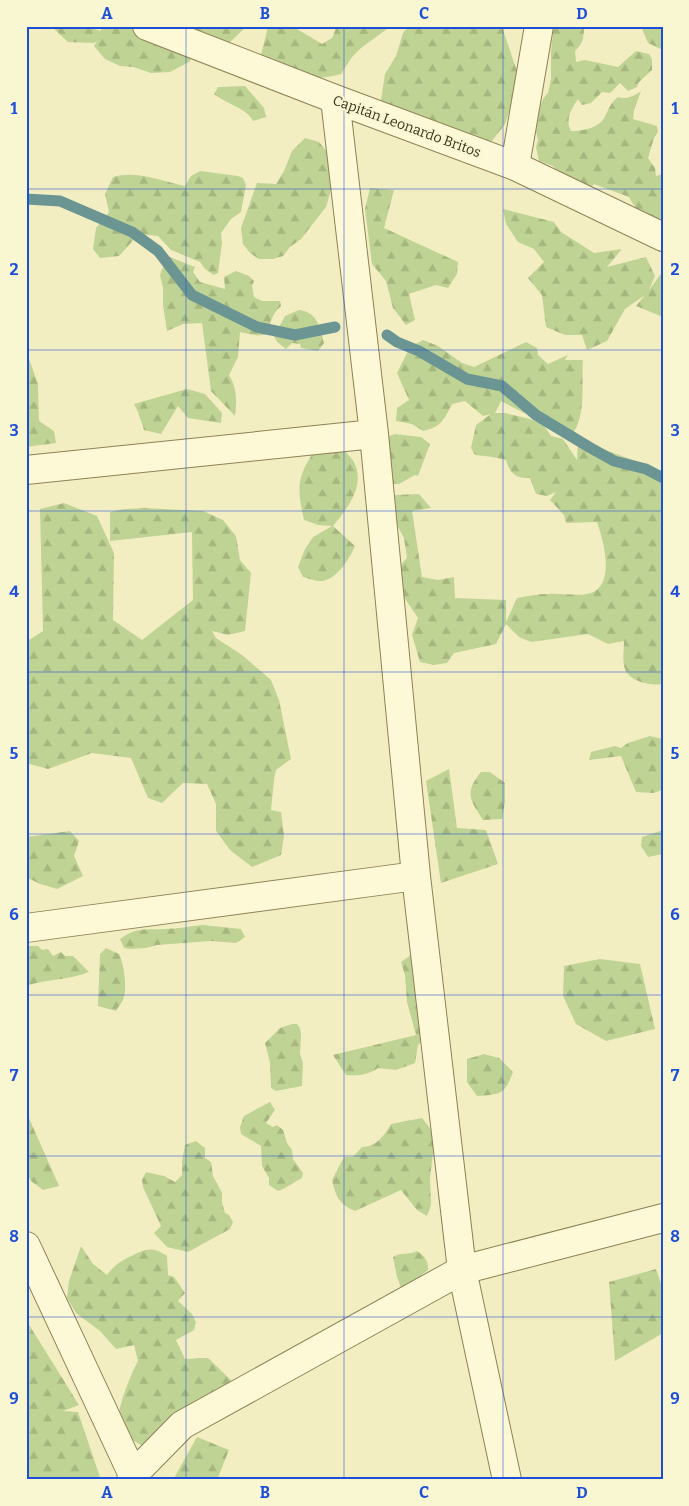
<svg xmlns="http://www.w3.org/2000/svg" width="689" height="1506" viewBox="0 0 689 1506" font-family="Bitter,serif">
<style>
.forest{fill:url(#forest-firs)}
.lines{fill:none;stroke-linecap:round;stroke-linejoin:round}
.stream{stroke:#6a9593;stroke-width:11}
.minor-casing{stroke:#8f8056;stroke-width:30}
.minor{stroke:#fdf9d6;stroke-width:28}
.grid{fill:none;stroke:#1d4ed8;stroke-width:1;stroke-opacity:0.55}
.labels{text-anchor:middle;stroke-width:4;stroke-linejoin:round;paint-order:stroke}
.street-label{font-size:14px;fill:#3d331c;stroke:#f9f6d2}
.neatline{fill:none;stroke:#1d4ed8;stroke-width:2}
.grid-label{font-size:16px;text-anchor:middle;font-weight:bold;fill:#1d4ed8}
</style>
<defs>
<pattern id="forest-firs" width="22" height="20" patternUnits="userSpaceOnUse" patternTransform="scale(1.25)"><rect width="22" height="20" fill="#bfd394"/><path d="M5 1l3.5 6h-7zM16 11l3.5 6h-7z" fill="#a5b67f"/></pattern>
</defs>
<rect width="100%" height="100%" fill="#f3eec2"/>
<path class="forest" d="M45,26H83L101,31L100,26H137L193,56L189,62L170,72L151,73L133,67L120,66L105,59L94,46L97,41L94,43L68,42L53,28Z
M184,26H247L229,43L204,49Z
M292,26L322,44L332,38L337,26H391L361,48L352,57L341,74L333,76L319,78L259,63L268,27Z
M409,26H505L503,30L520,80L505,124L492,141V145L380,106L385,74L396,56L403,33Z
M552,26H584C584,37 583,44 575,51L576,62L585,60L618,67L636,51L649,54L652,59V70L638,83L637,87L628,91L620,83L610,93L602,92L591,103L582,105L578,99C571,109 565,120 571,131C581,131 594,129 602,121C608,114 607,106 618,97C626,100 634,96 641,91L634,110L633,119L657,126L658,132L654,138L648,158L655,168L656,176L663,174V219C648,220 635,210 629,197L594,184L581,198L553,166L539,161L536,147L538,140L534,123L543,99L548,93L551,79V51L553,33Z
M641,26H663V50L648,43Z
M245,86L264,108L266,117L253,121C247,108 226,104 214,94L218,87Z
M305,138L319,142L329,154L335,176L326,207L301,239L290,247L283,256L273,259H259L250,253L243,244L241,228L257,183L276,184L284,171L292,151Z
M200,171L238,176L243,178L246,185L241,212L231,219L221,233L222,243L218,273L214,275L205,269L200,262L171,250L158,236L139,234L119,256L100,258L93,249L96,228L109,212L105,194L113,177C136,170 162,181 185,186L191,176Z
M370,188L394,190L384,228L458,262L457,274L448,288L436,285L409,294L415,320L406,325L393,308L386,281L372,264L365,209Z
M503,209L554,222L561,232L594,253L622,249L607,267L646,257L655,276L649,290L663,271V317L636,306L645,295L625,309L607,341L587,350L582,335H565L546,327L542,295L528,278L544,262L534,249L518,242L506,224Z
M167,256L195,267L193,272L200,282L225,289L224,277L236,271L249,276L254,281L252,286L254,297L262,301H280L281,306C272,314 270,322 268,334C258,337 250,334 240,332L238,357L229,375C237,388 237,401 235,416L211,391L202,323L183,324L167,331L163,305V288L160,275Z
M299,310C317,312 320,327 324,343L318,351L301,348L300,344L292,343L286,349L277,342L273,334L279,327L285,316Z
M26,337L29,346V359L38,384L39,421L54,431L56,443L26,447Z
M423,340L438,346L462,363L474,367L526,342L537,348L538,355L548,364L568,355L565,360H583C581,384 587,416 571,436L543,418L524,413L501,401L495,413H505L530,419L543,424L551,436L563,439L577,460L578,440L663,471V684C651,686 630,682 625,669C622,662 624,649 624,641L608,644L588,634L531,642L519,637L506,624L496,644L454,653L447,663L434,665L420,662L412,635L418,618L393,581L403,562L407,558L404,538L399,529L390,506L395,495L419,494L431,508L412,511L422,577L438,580L454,577L455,598L506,600V622L517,598C528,596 538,594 548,594C562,593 578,597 591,593C616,584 603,539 597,522L566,523L564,515L550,500L556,492L547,496L536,494L530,478C515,479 510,473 506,460C495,457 486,456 475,455L471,448L476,425L491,414L483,416L465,401L452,404C444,420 441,427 423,431L412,424L396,421L397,408L409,400L397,373L410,347Z
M187,389L205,394L222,413L221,423L188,418L178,406L161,434L144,430L138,412L134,404Z
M395,434L421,437L430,444L418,476L415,475L399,484H375L383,438Z
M341,447C345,452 351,457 354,462C366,485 347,509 333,526L355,546C349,559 339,577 323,581C317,582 308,578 303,577L298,567L305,549L313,537L332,526L318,525L304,520C297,488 296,477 316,449Z
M64,503L97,516L114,553L113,620L142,640L193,600L192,532L110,541V512L124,509L145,508L203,511L223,520L236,536L240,560L251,573L245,631L228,635L212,631L216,638L242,655L271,680L279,700L291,759L276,770L274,780L271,810L281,812L284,836L281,855L252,867L230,850L216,831V804L207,784L183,783L162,803L148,798L131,758L92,753L48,769L26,763V642L43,631L40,509Z
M650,736L663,739V790L653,793L636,792L621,756L589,760L591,752L615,746L621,748L628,743Z
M449,769L457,828L486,830L498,864L441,883L426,781Z
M481,772H490L505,783V802L502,819L483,820C470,800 464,793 481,772Z
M663,830V854L648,857L641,846L642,837Z
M70,831L79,841L74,856L83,876L57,889L40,884L26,877V837Z
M203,925L241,929L245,937L236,943L211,941L157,945L146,948L130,949L124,948L120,939C136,927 146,930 164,929C177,929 191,926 203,925Z
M29,946H38L42,950L48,949L53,956L61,952L65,956H73L89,972C70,980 49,979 29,985L26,983V951Z
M106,948L119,954C124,964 127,987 124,997C123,1002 118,1007 116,1011L98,1006L100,954Z
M418,950L422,1041L418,1045L415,1063L396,1070L378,1068C368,1075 358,1076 346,1075L333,1055L416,1035L407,1002L405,975L401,962Z
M600,959L640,964L655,1029L606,1041L576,1024L563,996L564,966Z
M292,1024H297L300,1028L301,1035L300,1054L303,1063L302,1086L276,1091L271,1088L270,1063L265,1043L280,1028Z
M484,1054L499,1058L513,1072C504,1096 501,1094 477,1096L467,1082V1059Z
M270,1102L275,1110L266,1123L273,1127L277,1125L283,1130L287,1143L292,1150L293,1159L303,1173L302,1178C294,1182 287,1188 278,1191L269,1185V1178L262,1166L261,1146L241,1134L240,1127L244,1116Z
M26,1109L28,1116L59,1186L43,1190L31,1181L26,1173Z
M422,1118L430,1128L435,1138L430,1177L431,1205L427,1216L417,1210L401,1190L355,1211C339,1204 336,1197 332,1180L344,1157H353L362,1147C376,1147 384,1136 391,1124Z
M196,1141L205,1148V1158L211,1162L213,1176L222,1193V1202L225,1213L229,1215L233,1222L230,1229L188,1252L167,1247L154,1233L161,1226L143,1187L142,1180L146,1172L164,1176L175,1182L182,1175V1161L185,1145Z
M81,1246L93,1264L107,1275C114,1266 119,1262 129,1257C145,1250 150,1245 167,1256L168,1275L174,1277L185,1293L178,1301L192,1314L196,1322L194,1330L176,1340L185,1359L208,1358L235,1384L158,1442L141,1445C135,1441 125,1437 121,1432C111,1420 131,1374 138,1361L134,1345L116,1349L100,1331L76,1313L67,1298L69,1281Z
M417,1251C424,1255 429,1262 428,1270L410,1284L401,1288L397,1277L393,1257C401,1252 409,1255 417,1251Z
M656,1269L663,1289V1333L615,1361L609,1282Z
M26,1320L79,1405L63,1411L78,1412L101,1480H26Z
M197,1437L229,1450L217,1480H173Z"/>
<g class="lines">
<path class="stream" d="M26,199L60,201L132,232L158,251L192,295L257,327L295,335L335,327
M387,335L397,342L419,351L467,379L502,386L536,415L589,447L614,461L646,469L663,478"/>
<defs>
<path id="minor" d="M147,26L335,99L515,166L663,237
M335,99L374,434L416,876L462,1270L507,1480
M515,166L539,26
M26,470L374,434
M26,928L416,876
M26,1246L133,1475
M131,1480L133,1475L182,1425L462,1270L663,1218"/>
</defs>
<use href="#minor" class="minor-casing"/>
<use href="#minor" class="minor"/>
</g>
<path class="grid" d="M186,26V1480M344,26V1480M503,26V1480M26,189H663M26,350H663M26,511H663M26,672H663M26,834H663M26,995H663M26,1156H663M26,1317H663"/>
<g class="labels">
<g class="street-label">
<text transform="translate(407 126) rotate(20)" y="5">Capitán Leonardo Britos</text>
</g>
</g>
<rect width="689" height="1506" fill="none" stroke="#f9f6d2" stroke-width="55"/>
<rect x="28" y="28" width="634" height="1450" class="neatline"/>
<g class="grid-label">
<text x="107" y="19">A</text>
<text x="265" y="19">B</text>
<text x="424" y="19">C</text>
<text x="582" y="19">D</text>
<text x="14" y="114">1</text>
<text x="675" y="114">1</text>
<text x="14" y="275">2</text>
<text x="675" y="275">2</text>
<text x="14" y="436">3</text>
<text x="675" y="436">3</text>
<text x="14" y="597">4</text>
<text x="675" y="597">4</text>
<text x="14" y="759">5</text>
<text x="675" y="759">5</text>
<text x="14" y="920">6</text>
<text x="675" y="920">6</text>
<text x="14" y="1081">7</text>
<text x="675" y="1081">7</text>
<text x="14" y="1242">8</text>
<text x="675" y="1242">8</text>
<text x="14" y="1404">9</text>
<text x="675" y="1404">9</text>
<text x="107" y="1498">A</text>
<text x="265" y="1498">B</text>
<text x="424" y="1498">C</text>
<text x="582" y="1498">D</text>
</g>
</svg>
